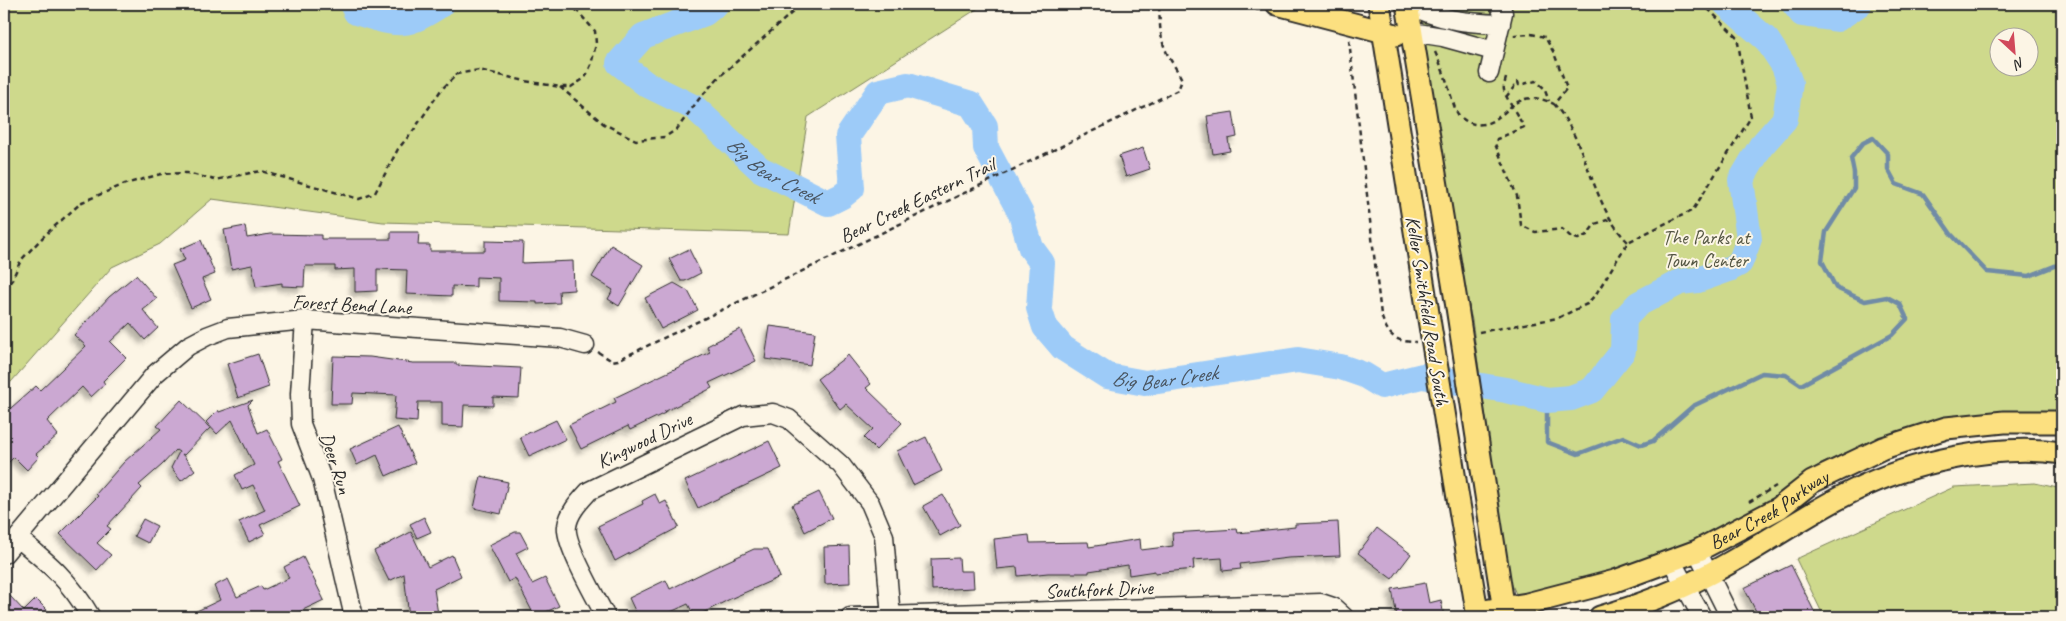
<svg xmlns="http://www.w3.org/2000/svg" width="2066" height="621" viewBox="0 0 2066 621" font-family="Caveat,sans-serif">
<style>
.green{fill:#ced98c;stroke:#7c825c;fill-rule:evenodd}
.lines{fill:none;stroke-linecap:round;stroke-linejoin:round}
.stream{stroke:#6f8ba6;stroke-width:4.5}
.river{stroke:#9dcbf8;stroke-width:26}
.building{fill:#cba8d2;stroke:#2b2b2b;filter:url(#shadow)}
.minor-casing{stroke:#2b2b2b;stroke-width:21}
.major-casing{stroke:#2b2b2b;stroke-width:25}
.path{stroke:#2b2b2b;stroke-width:2.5;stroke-dasharray:5 4;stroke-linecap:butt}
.minor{stroke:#fcf5e5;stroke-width:18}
.major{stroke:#fce080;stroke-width:21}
.major-bridge-casing{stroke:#2b2b2b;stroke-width:25;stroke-linecap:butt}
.major-bridge{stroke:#fce080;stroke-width:21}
.labels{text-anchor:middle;stroke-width:4;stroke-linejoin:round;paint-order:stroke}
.street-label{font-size:20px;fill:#2b2b2b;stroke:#fcf5e5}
.park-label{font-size:20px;fill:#545643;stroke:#fcf5e5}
.water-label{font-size:21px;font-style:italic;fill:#48535e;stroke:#fcf5e5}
</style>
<defs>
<filter id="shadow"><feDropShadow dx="-4.5" dy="4.5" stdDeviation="2.5" flood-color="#0004"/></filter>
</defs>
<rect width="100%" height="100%" fill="#fcf5e5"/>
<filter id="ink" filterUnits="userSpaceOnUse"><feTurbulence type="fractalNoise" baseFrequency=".02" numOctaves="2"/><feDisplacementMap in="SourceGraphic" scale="10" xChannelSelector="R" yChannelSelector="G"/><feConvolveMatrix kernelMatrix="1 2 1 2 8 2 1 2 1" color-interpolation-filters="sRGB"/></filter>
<g filter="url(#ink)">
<path class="green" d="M4,4H981L980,7L808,117L789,234L383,222L212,199L160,244L112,267L4,390Z
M1427,4H2062V418L1888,437L1845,453L1817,466L1770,503L1690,543L1638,564L1517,596L1508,576L1472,320L1433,160L1407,30L1434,18ZM1998,38H2028V68H1998Z
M2035,483L2062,489V617H1824L1796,559L1954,487Z"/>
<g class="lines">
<path class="stream" d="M1547,400V442L1578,454L1623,437L1641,445L1653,441L1693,406L1762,373L1786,375L1801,385L1892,335L1907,319L1900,304L1887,297L1865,301L1836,288L1822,261L1826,232L1854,188V173L1851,158L1863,143L1873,138L1888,154V169L1896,184L1923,194L1951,234L1987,272L2029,276L2062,263"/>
<g class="river">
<path d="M352,4L356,12C398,25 404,29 442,4"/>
<path id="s1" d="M716,4L705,13L643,36L619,63L646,84L695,108L760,169L828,203L842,196L852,188L848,136L878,92L908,85L971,104L985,126L986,148L1021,214L1031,248L1042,263L1039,308L1045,327L1063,348L1107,376L1145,383L1298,360L1341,367L1364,375L1382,386L1422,376L1506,390L1547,400L1571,398L1592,390L1623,351L1624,319L1638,304L1680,282L1698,280L1729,269L1740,263L1749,239L1741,180L1761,146L1785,119L1790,83L1784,66L1767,40L1726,4"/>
<path d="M1794,4L1802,14L1837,19L1859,4"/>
</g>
</g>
<path class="building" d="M1233,112L1237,137L1228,139L1230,151L1213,154L1207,116Z
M1143,148L1150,169L1126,177L1119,156Z
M245,226L247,238L270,234L321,235V239H391V232H419L418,245H430V251H485V241L523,242L522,263L573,261L574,290L559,291L560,303L537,304V302L499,301V278L476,277V287L452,286V296L406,294L407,270L377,269V291L355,292V269L335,270V266H305L304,287L282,286V283L256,287L252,265L231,269L224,230Z
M201,240L215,274L202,279L211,299L191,308L172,265L185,260L180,249Z
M611,245L643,265L619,306L608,299L613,290L592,277Z
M689,249L701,273L685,281H681L669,259Z
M136,275L157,299L143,310L158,328L145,340L130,323L110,342L126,358L103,381L105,384L91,397L82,387L47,421L58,435L36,454L39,457L27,470L14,457L4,467V414L36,386L40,390L86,346L74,335L109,297Z
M674,283L688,291L698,310L661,329L645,298Z
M770,326L815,332L810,365L765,359Z
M740,329L756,361L709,383L712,388L664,412L665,413L630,430L628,426L581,449L569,425L616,402L614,398L710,352L707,346Z
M258,354L269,387L238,398L227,364Z
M848,355L871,384L866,388L902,423L876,450L864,438L873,429L846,404L840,409L817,379Z
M333,356L370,357L413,363H456V365L521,368L519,398L493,397V406L464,405L463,427L442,426V402H418L417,422L394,420L396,395L353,393L352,404H331Z
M181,400L210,428L184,455L182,454L195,470L181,481L171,468L179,452L176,450L162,465L139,485L142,488L107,526L111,529L97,543L111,555L97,570L60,534L98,496L96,494L124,462L161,429L157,426Z
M253,400L248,405L258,433L267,429L282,459L278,461L300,506L260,525L265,534L249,542L239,522L265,510L253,485L242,490L235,475L254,465L232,420L217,434L206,422L218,410L219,412Z
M556,420L566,439L529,456L520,437Z
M398,427L415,463L386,476L377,455L357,465L350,449Z
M926,437L942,471L913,485L897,451Z
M769,441L782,468L698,508L685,481Z
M481,476L508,482L501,514L474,508Z
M819,492L832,518L805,532L792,505Z
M655,494L660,504L666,501L679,527L615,561L598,526L643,504L642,501Z
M943,495L960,525L940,536L923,506Z
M424,517L431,532L417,538L410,524Z
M143,519L157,526L148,543L134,536Z
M1338,522L1340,556L1288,558L1240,564L1241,569L1223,571L1222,558L1193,560L1194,569L1155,573V571L1129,575L1128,565L1089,571V573H1048L1018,576L1017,567L997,569L994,539L1029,535L1030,543L1088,542L1089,547L1140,539L1141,550L1173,546L1172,533L1237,529L1238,533L1295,527V524Z
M1377,528L1411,554L1392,579L1358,553Z
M411,532L428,567L452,555L461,576L434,589L438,614L409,617L404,574L389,581L374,551Z
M515,532H520L528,547L516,553L532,584L545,578L559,606L535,617L515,578L508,582L489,545Z
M849,546L850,583L825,584L824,547Z
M754,549H768L780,577L730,599L695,617L688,604L660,617H638L629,598L666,580L670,589L713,568Z
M303,557L324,600L288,617H184L220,600L214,586L228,579L237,597L261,586L263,590L289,578L284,567Z
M959,558L960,571H973L974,588L932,590L931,559Z
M1791,565L1817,617H1759L1744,588Z
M1425,583L1429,603L1441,600L1444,617H1397L1392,589Z
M10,596L24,611L36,599L54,617H4V602Z"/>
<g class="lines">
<defs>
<path id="minor" d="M1408,4C1438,20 1467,23 1501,24
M1411,32L1443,37L1494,51
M1489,73L1503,13L1499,4
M305,320L300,394L301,424L322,479L354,617
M18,538C51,565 69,580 91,617
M1697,551L1730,617
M4,554L155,374L188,346L207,336L228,328L305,320L560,338L585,345
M1671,560L1702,617
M606,617C597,600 564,543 567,526C569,512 580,501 589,491L743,416L773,413L789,419L841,465L870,503L884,536L891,617
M850,617L1321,603L1333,607L1344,617"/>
<g id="major">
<path d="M1277,4L1396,35"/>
<path d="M1379,4L1427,307"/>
<path d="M1407,4L1457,307"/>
<path d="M1483,476L1505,617"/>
<path d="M1455,480L1478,617"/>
<path id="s2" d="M1477,612L1527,604L1615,581L1697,551L1779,508L1812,482L1883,448L1946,428L2004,422H2062"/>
<path d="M1600,617C1638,606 1675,592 1709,574C1758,549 1804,515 1853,491C1911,462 1998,443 2062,453"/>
</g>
</defs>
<use href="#minor" class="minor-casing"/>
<use href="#major" class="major-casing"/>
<path class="path" d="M1238,4L1260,10
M1515,37V35L1531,34L1545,37L1554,53L1567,88L1554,104C1588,142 1592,207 1628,242
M1349,40L1381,315C1388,335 1394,342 1416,342
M1435,52C1442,67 1447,81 1451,96C1453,102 1455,110 1458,114C1461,119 1469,123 1474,124C1508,129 1509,82 1554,104
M1506,78C1505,82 1503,87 1504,90C1504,95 1520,119 1524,127L1497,139L1495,144L1517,196L1521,225L1535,232L1562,229L1571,237L1578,239L1587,235L1595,224L1610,219
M560,87L604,124L636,140L665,137L677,129L699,99L718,78L795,10
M1506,97L1518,82L1519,85L1536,81L1544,88L1549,101
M4,289L12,280L21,260L46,234L82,202L125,184L161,174L187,173L215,180L261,171L359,199L375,193L398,149L413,131L441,90L457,74L479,70L525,81L560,87H571L585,78L591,65L596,44L595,31L571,4
M1479,332L1558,318L1587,304L1596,294L1628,242L1693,210L1751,117L1737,37L1703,4
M598,352L612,361L618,360L1178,90L1182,80C1178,70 1170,61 1166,51C1159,36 1160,20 1159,4
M1749,502L1776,486"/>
<use href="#minor" class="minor"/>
<use href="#major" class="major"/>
<defs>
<path id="major-bridge" d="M1427,307L1455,480
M1457,307L1483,476"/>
</defs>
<use href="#major-bridge" class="major-bridge-casing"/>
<use href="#major-bridge" class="major-bridge"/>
</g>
</g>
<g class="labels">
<g class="street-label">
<text transform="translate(917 200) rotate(-26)" y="7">Bear Creek Eastern Trail</text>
<text transform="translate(352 304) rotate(3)" y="7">Forest Bend Lane</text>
<text transform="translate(1428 311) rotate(81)" y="7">Keller Smithfield Road South</text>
<text transform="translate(644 440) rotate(-26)" y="7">Kingwood Drive</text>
<text transform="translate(336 463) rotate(72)" y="7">Deer Run</text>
<text dy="7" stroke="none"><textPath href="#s2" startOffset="312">Bear Creek Parkway</textPath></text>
<text transform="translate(1099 589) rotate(-2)" y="7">Southfork Drive</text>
</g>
<g class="park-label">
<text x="1706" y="244">The Parks at<tspan x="1706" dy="23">Town Center</tspan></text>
</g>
<g class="water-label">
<text dy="7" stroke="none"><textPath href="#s1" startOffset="306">Big Bear Creek</textPath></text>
<text dy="7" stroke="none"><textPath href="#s1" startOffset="981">Big Bear Creek</textPath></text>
</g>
</g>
<rect width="2066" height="621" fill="none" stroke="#fcf5e5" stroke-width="20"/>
<rect x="10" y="10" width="2046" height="601" fill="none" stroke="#2b2b2b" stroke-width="2" filter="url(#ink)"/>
<g transform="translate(2014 52) rotate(154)"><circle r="24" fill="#fcf5e5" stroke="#a8a49b"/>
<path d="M0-4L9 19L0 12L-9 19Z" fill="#d1495b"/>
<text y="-8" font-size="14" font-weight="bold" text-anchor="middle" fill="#2b2b2b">N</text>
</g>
</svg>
